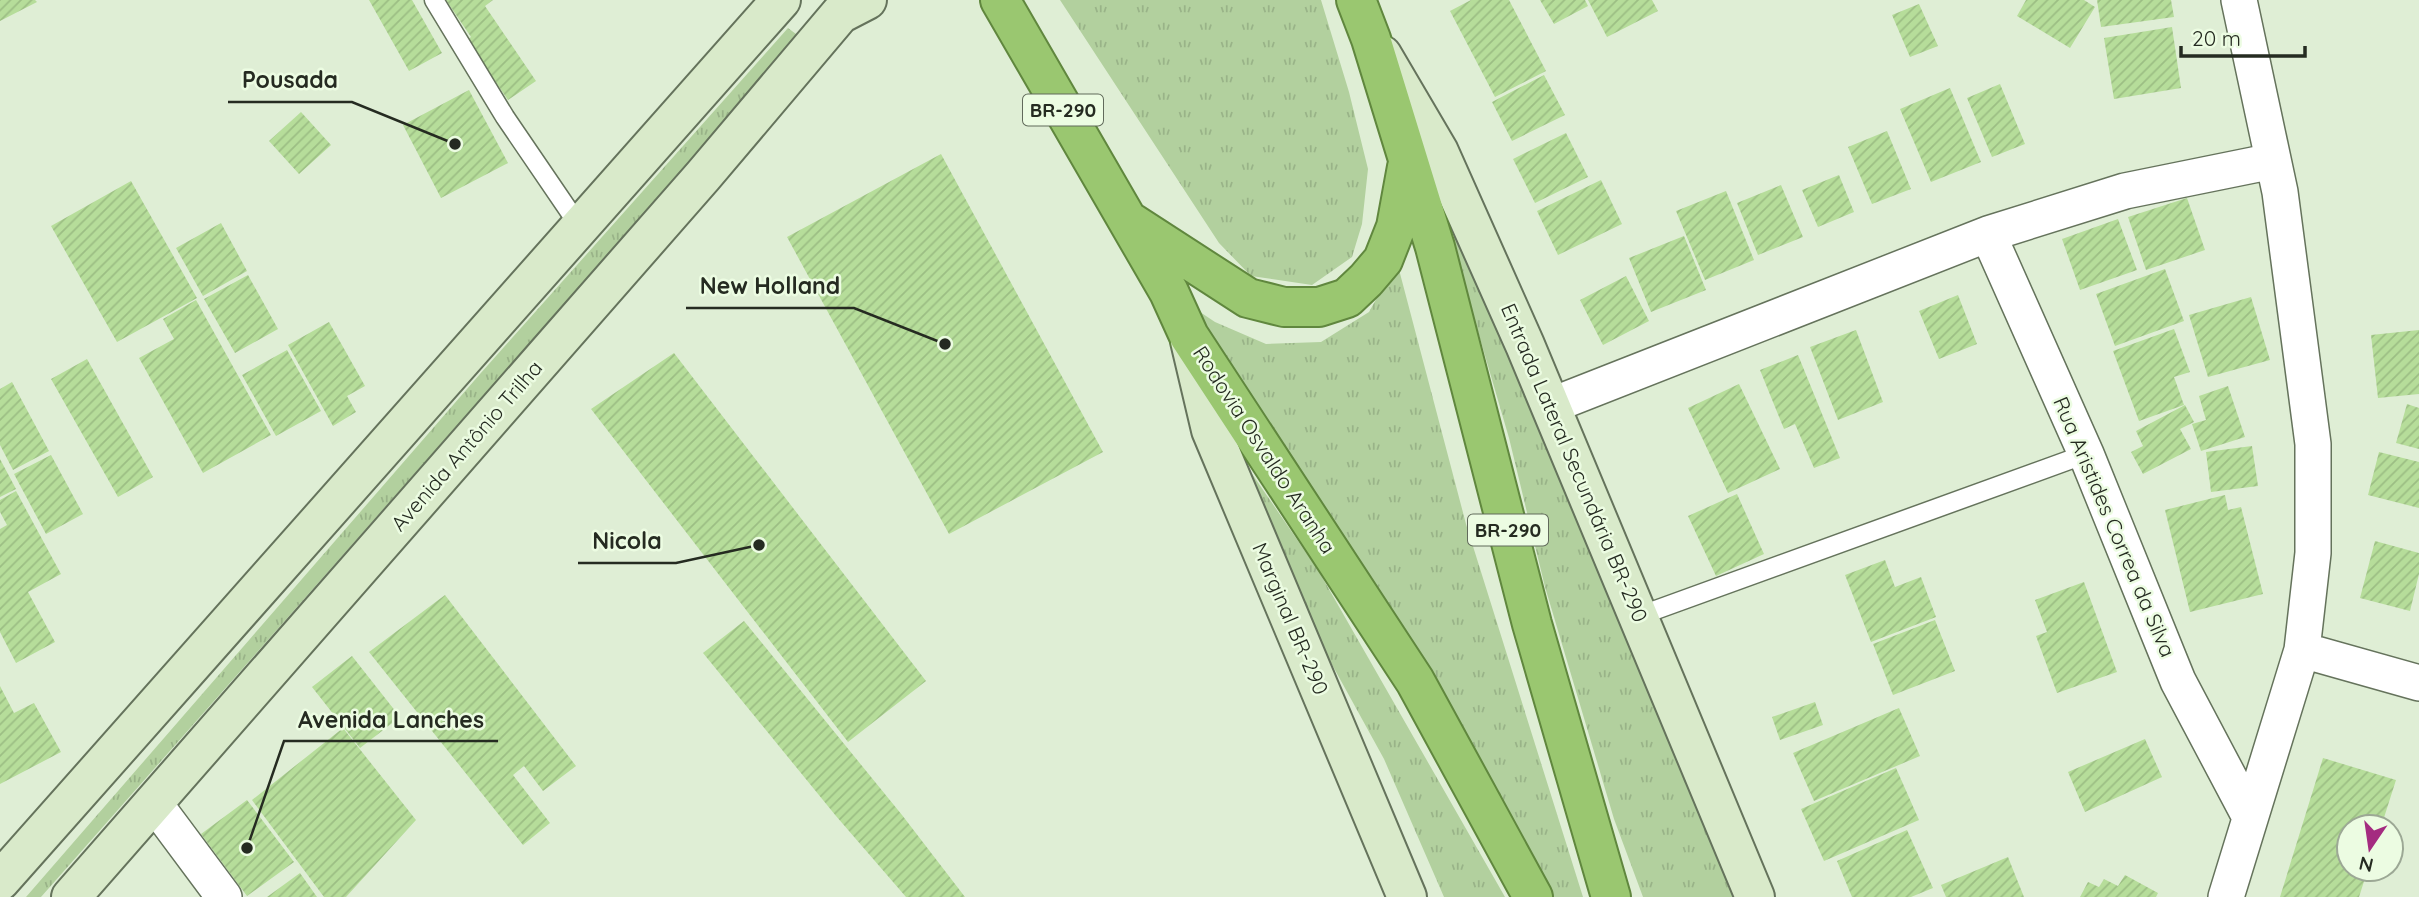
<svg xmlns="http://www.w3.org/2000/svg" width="2419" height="897" viewBox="0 0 2419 897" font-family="Quicksand,sans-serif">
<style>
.grass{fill:url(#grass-tufts)}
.building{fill:url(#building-hatch)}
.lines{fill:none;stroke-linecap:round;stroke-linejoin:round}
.service-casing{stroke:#65735c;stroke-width:21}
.minor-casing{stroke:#65735c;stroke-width:38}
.secondary-casing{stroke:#65735c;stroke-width:42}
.trunk-casing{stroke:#60873e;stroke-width:42}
.service{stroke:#fff;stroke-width:18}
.minor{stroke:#fff;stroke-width:35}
.secondary{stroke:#d9eaca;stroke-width:38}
.trunk{stroke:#9ac770;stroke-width:38}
.labels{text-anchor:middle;stroke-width:5;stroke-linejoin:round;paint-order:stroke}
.shield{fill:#ecfce2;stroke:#616a5b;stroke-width:2}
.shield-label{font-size:19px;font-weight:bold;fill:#252b21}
.street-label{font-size:21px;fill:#252b21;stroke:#ecfce2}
.leader{fill:none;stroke:#252b21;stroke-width:2.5}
.callout-dot{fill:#252b21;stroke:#ecfce2;stroke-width:2.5}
.callout-label{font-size:23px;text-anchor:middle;font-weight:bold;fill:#252b21;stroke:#ecfce2;stroke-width:5;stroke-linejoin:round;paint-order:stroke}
</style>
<defs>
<pattern id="grass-tufts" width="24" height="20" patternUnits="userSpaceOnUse" patternTransform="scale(1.75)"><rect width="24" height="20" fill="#b2d09e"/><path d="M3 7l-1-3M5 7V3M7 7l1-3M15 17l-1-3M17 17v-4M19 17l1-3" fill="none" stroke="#99b388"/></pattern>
<pattern id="building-hatch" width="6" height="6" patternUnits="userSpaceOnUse" patternTransform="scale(1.75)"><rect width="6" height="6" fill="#b6dd9a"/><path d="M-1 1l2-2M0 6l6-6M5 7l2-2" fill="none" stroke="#9cbe84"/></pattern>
</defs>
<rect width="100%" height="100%" fill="#dfeed5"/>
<path class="grass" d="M1060,0H1321L1349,92L1368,169L1362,224L1352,257L1312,285L1251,276L1219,243Z
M788,28L800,37L41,897H26L480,374Z
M1455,236L1459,237L1466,251L1733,897H1643L1614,819L1545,587L1509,438L1458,263L1452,239Z
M1397,262L1466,524L1583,897H1550L1188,304L1215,322L1266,344L1321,342L1369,312Z
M1237,452L1318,570L1505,897H1444L1384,759L1297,601Z"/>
<path class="building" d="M0,0H35L37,2L0,21Z
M369,0H412L442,53L409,71Z
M446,0H493L485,6L536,81L508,100L467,40L471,37Z
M1471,0H1509L1546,71L1495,97L1450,11Z
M1540,0H1585L1588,6L1554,24Z
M1588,0H1652L1658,11L1607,37Z
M2026,0H2084L2095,7L2070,48L2017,16Z
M2097,0H2171L2174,17L2101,27Z
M1919,4L1938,46L1910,57L1892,15Z
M2172,27L2181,88L2114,99L2104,38Z
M1544,75L1565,115L1512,141L1492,102Z
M2000,84L2025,144L1992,157L1967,98Z
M1950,88L1981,162L1931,182L1900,109Z
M469,90L508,163L441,198L403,125Z
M301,112L331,145L299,174L269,141Z
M1887,131L1911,189L1872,204L1848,147Z
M1566,133L1588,177L1535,203L1513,159Z
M941,154L1103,452L949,534L787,237Z
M1839,175L1854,212L1818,227L1802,190Z
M1601,180L1622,224L1558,255L1537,211Z
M131,181L197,298L117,342L51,226Z
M1781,185L1803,237L1758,255L1737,203Z
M1726,191L1754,260L1705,280L1676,211Z
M2187,198L2205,250L2146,270L2128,217Z
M2118,219L2137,270L2080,290L2062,239Z
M221,223L247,271L203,296L176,248Z
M1684,236L1706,290L1651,312L1629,258Z
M2165,269L2184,321L2115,346L2096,294Z
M248,275L278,329L235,353L204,299Z
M1626,276L1649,321L1603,345L1580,300Z
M1958,295L1977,344L1939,359L1919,311Z
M2251,297L2270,360L2208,377L2189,315Z
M196,300L271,435L203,473L139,358L174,339L163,319Z
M329,322L365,386L347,396L356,412L333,426L288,345Z
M2174,329L2190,372L2174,377L2184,405L2139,421L2113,351Z
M1856,330L1883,402L1838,420L1810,347Z
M2419,330V394L2378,398L2371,335Z
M287,350L321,411L276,436L242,375Z
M674,353L926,681L848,742L591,409Z
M1798,355L1840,458L1814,468L1795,424L1784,429L1760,370Z
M87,359L153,477L118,497L51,379Z
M12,382L49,451L13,470L0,445V389Z
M1739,384L1780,469L1728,493L1688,408Z
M2228,386L2245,437L2201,451L2192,424L2206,420L2199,396Z
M2407,404L2419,408V449L2396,443Z
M2185,405L2194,422L2180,429L2191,449L2143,474L2131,452L2143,446L2136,431Z
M2252,446L2258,486L2211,492L2206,452Z
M2379,452L2419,462V508L2368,495Z
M51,455L83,514L46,534L14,474Z
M0,459L16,489L0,497Z
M16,491L61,574L28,592L55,642L16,663L0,632V529L7,525L0,512V500Z
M1737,494L1764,554L1716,576L1688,516Z
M2225,495L2228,510L2241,507L2263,594L2190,612L2165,510Z
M2375,541L2419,553V574L2410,611L2360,598Z
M1885,560L1895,587L1921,577L1936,617L1871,642L1845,575Z
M2084,582L2117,672L2057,693L2036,636L2047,632L2035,600Z
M445,595L576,766L543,791L524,766L513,775L550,823L523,845L369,652Z
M1935,620L1955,671L1893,695L1873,644Z
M744,621L902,815L965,897H906L836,816L703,653Z
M352,656L400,717L360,748L312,687Z
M0,686L14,713L34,703L61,752L0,784Z
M1815,702L1823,725L1780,740L1772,717Z
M1899,708L1920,756L1814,801L1793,753Z
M343,728L416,820L346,897H324L252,800Z
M2145,739L2162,777L2085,812L2068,772Z
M2323,758L2396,780L2381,827H2349V869H2368L2359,897H2280Z
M1896,768L1919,820L1824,861L1801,809Z
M247,800L294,862L247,896L201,834Z
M1907,830L1933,888L1911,897H1852L1837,861Z
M2008,857L2024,897H1946L1941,885Z
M300,873L317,897H267Z
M2125,875L2158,893L2156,897H2080L2088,882L2099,887L2104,879L2118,886Z"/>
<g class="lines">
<defs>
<path id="service" d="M434,0L505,117L580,227
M1639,616L2086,454"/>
<path id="minor" d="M1988,234L2086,454L2178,681L2250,817
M1550,406L1988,234L2125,191L2273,161
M2302,650L2419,683
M154,803L224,897
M2226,897L2302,650L2313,553V444L2280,192L2239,0"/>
<path id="secondary" d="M1382,55L1439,152L1525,345L1755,897
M1190,341L1211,430L1407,897
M0,881L781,0
M71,897L703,176L840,14L867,0"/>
<path id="trunk" d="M1000,0L1169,292L1189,336L1415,681L1533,897
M1356,0L1371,39L1435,247L1532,624L1611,897
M1132,223L1248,298L1284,307H1319L1347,298L1366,280L1383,260L1396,227L1407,167"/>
</defs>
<use href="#service" class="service-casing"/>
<use href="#minor" class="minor-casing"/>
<use href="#secondary" class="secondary-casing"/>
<use href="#trunk" class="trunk-casing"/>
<use href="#service" class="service"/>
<use href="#minor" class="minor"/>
<use href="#secondary" class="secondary"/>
<use href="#trunk" class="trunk"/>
</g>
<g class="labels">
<g class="shield">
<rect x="1023" y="94.5" width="80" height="31" rx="5"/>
<rect x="1468" y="514.5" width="80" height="31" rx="5"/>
</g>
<g class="shield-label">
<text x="1063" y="117">BR-290</text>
<text x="1508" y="537">BR-290</text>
</g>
<g class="street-label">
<text transform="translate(467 446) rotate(-49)" y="7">Avenida Antônio Trilha</text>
<text transform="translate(1264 450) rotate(57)" y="7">Rodovia Osvaldo Aranha</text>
<text transform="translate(1574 463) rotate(67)" y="7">Entrada Lateral Secundária BR-290</text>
<text transform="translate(2114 527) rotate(67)" y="7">Rua Aristides Correa da Silva</text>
<text transform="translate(1290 619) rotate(67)" y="7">Marginal BR-290</text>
</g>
</g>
<path class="leader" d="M455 144L352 102H228M945 344L854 308H686M759 545L676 563H578M247 848L284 741H498"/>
<g class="callout-dot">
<circle cx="455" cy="144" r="7"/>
<circle cx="945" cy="344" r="7"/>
<circle cx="759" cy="545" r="7"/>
<circle cx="247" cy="848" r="7"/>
</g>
<g class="callout-label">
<text x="290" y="88">Pousada</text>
<text x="770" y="294">New Holland</text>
<text x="627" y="549">Nicola</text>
<text x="391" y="728">Avenida Lanches</text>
</g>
<g transform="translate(2370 848) rotate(193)"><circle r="33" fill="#ecfce2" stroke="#9ca895" stroke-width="2"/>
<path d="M0-5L12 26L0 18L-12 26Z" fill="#a42b80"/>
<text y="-10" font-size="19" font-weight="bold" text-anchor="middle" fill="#252b21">N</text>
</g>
<path d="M2181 46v10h124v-10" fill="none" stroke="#252b21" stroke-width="3.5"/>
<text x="2192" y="46" font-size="21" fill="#252b21" stroke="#ecfce2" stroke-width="5" paint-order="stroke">20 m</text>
</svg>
